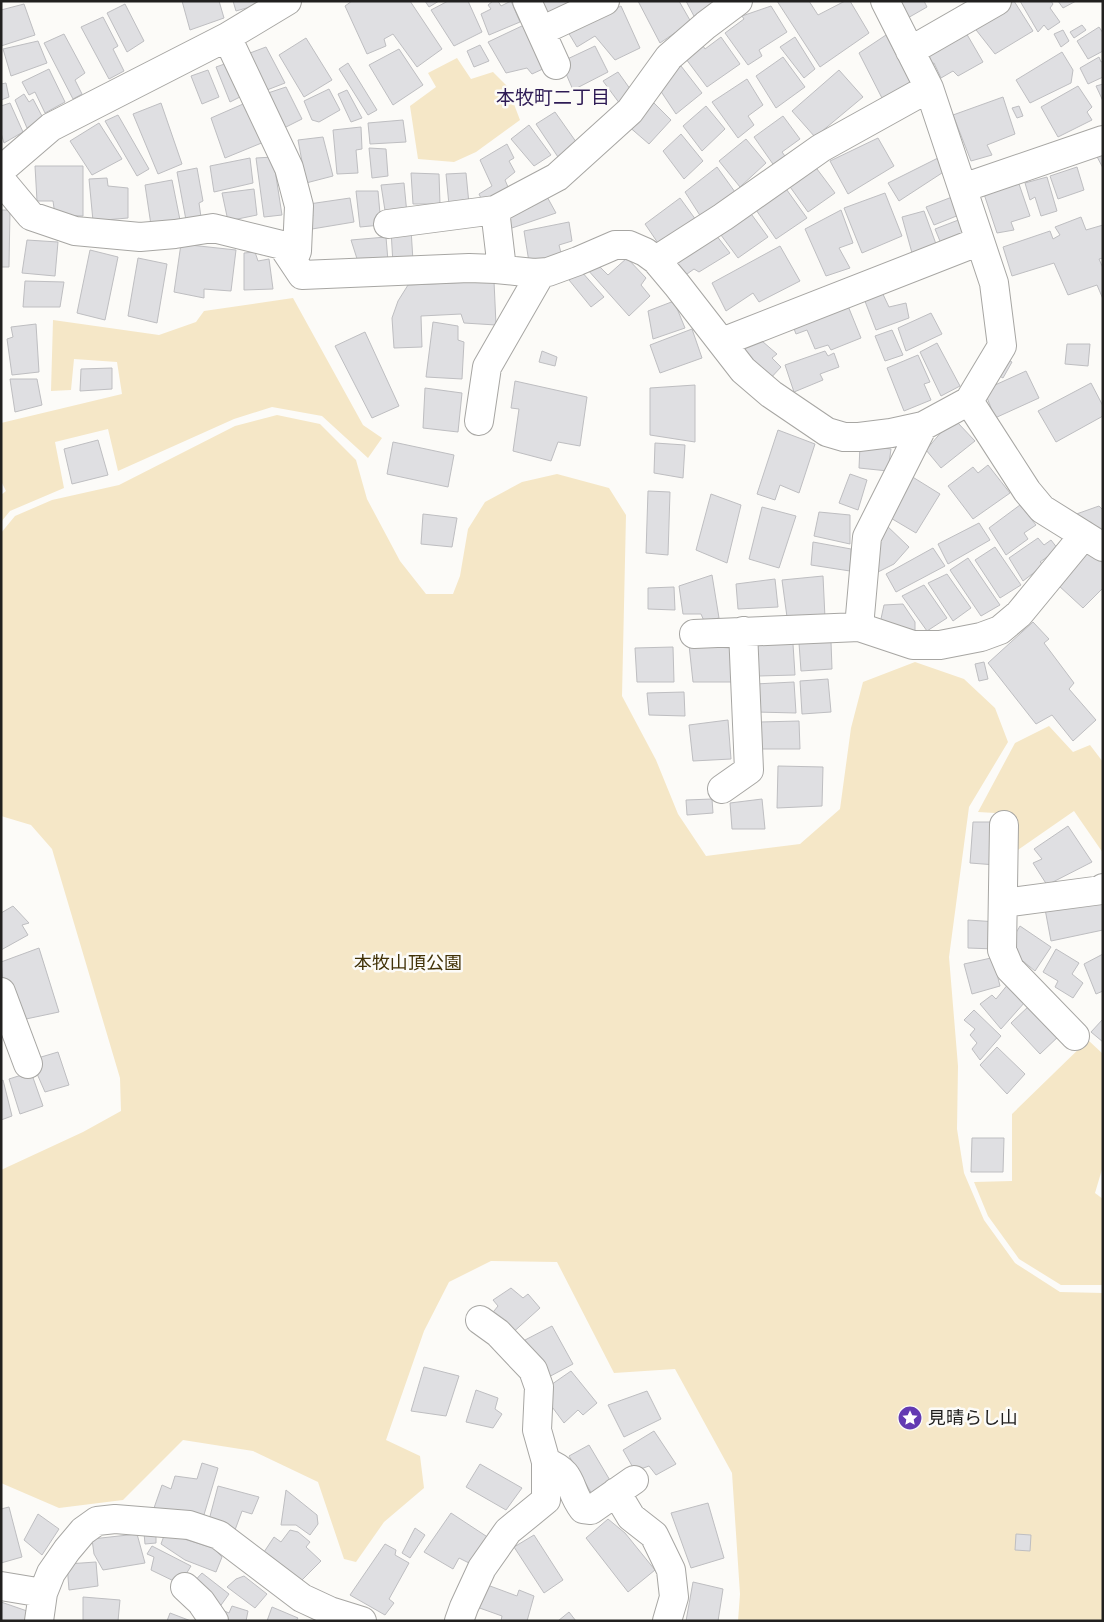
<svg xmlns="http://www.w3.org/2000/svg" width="1104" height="1622" viewBox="0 0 1104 1622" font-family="'PT Sans','Noto Sans JP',sans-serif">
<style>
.green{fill:#f5e7c7}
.building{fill:#dfdfe2;stroke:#bebec1}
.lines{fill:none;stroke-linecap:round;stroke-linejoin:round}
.minor-casing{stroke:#a7a6a3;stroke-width:30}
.minor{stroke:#fff;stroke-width:28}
.labels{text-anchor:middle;stroke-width:5;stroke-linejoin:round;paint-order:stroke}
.park-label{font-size:18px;fill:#413207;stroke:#fcfbf8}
.poi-label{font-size:18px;fill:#21201f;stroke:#fcfbf8;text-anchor:start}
.neighbourhood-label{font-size:19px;fill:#2e1b55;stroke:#fcfbf8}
</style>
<rect width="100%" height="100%" fill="#fcfbf8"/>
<path class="green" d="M457,58L471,79L493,72L507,86L520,120L476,152L454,162L418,159L410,106L436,87L428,73Z
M293,298L363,425L382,438L368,458L322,416L272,407L234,419L118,471L108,429L55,442L64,488L10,511L1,522V495L6,491L1,481V423L122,394L117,362L74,359L71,390L51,391L53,320L159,335L196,322L204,311Z
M277,415L320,424L356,460L367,499L400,561L426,594H453L460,576L468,529L485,502L522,482L557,474L609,488L626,515L622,696L656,760L678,814L706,856L800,844L840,809L851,728L863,682L915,662L964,679L995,708L1008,742L969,807L949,957L958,1066L957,1129L964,1173L984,1220L1015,1263L1060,1292L1103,1293V1621H738L740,1594L732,1473L675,1369L614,1373L557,1262L491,1261L449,1282L424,1331L386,1440L420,1456L424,1488L384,1522L356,1562L344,1559L318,1482L253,1451L183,1440L123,1500L59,1508L1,1483V1170L83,1132L121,1111L120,1078L52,849L31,825L1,816V533L15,516L52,500L119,485L235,426Z
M1049,726L1073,752L1090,745L1103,762V853L1074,811L1015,852L1012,814L978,812L1015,743Z
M1088,1040L1103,1054V1166L1095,1193L1103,1199V1285H1061L1019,1259L988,1216L974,1182L1012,1181V1114Z"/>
<path class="building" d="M182,1H219L224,18L190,30Z
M233,1H256L257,5L236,11Z
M352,1H410L442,49L417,67L393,34L384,39L386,46L367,54L345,6Z
M425,1H439L429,7Z
M448,1H468L482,32L454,46L431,10Z
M493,1H498L501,6L511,1L520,22L489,35L481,14L491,9L488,5Z
M544,1H584L546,19L539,4Z
M638,1H679L691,22L660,43Z
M686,1H725L695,18Z
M777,1H809L818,15L845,1H850L869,33L820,67Z
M897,1H924L927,7L906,19Z
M1014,1L1033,31L995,54L973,26Z
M1020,1H1051L1053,4L1050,8L1060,22L1048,30L1044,25L1038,32Z
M1058,1H1076L1063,8Z
M24,4L35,35L1,46V10Z
M125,4L144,41L127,52L107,13Z
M621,6L640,48L615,60L595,36L577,47L568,32Z
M771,6L787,32L759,50L762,56L748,65L725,33L744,19L742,16Z
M103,17L118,46L113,49L124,71L109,79L81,27Z
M524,25L545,68L532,74L527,68L506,73L488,42Z
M1082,25L1086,30L1074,38L1070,32Z
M1099,27L1103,33V51L1088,59L1077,41Z
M1063,30L1069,41L1061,47L1054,34Z
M965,31L983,62L958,76L953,71L941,78L934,63L927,65L921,53Z
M64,34L85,73L75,80L82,94L73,99L44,43Z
M886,35L912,85L883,100L859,53Z
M721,37L740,64L707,87L683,55L702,44L705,49Z
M795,37L815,69L804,78L780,47Z
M306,38L332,80L304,97L279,55Z
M38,41L47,63L11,76L3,49Z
M480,45L489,61L474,67L467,51Z
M595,46L608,72L573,90L561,62Z
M266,47L285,83L267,90L250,53Z
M399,49L423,85L393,105L369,65Z
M1062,52L1073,70L1071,83L1030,103L1016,80Z
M783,57L805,87L776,108L756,76Z
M1099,57L1101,62L1103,61V77L1088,84L1080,68Z
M233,61L248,93L230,102L216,67Z
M348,63L377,110L368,115L339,69Z
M681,66L702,93L676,114L660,90L668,83L663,79Z
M49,69L65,102L45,113L35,92L29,95L22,82Z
M208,70L219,97L202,104L191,76Z
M839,70L863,97L815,137L792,111Z
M618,72L633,93L620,104L603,81Z
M747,79L763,105L748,116L754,125L738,138L712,102Z
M6,83L9,97L1,100V84Z
M1103,84V101L1096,86Z
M1078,86L1092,107L1087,112L1092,120L1058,137L1041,107Z
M286,87L302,119L284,128L268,93Z
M329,89L340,110L319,122L312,120L304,101Z
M347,90L362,118L351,122L338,94Z
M24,94L29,102L33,99L43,118L27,128L15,100Z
M1003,97L1015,134L987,145L992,155L971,161L953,115Z
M250,101L264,142L225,158L211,118Z
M10,103L23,132L4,143L1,133V106Z
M161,103L182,164L158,174L133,114Z
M654,103L671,120L649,144L627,125L645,104L649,108Z
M706,106L725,129L702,151L683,126Z
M1019,106L1023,116L1017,118L1012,108Z
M555,112L579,146L560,160L536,124Z
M118,115L149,169L137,176L105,121Z
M783,116L800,139L782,152L787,159L775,167L754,137Z
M403,120L406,142L370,144L368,123Z
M99,123L122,159L92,175L70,141Z
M529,125L551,155L534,166L511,139Z
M361,127L362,149L356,150L358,173L337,174L333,130Z
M681,134L703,161L684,179L663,151Z
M323,137L333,176L306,183L298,140Z
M878,138L894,166L848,194L830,161Z
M746,139L766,163L740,187L719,161Z
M507,144L514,158L509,161L515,172L505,180L511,194L486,209L479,194L492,186L480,160Z
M369,148L386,149L388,176L372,178Z
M1103,150V168L1095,153Z
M273,157L282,215L264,217L256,158Z
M250,158L253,183L214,192L210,166Z
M938,158L945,171L899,201L888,183Z
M814,165L835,193L808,212L788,184Z
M35,166H83V216L55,215L53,201H37Z
M717,167L735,192L701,217L685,192Z
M1077,167L1084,190L1058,199L1050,176Z
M197,168L203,201L199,203L201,217L186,220L177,172Z
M411,173L439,174L440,204H413Z
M466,173L469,204L449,205L446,174Z
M1047,177L1057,211L1041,216L1035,197L1030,200L1025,183Z
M107,178L108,186L128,188V218L93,221L89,179Z
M172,180L180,220L151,225L145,185Z
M404,183L407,214L386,217L381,185Z
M1019,184L1030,216L1011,222L1014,230L997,233L984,194Z
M784,186L807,218L776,239L754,207Z
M254,189L257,215L228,221L222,193Z
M356,191H378L381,225L360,227Z
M545,193L556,213L509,229L506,218Z
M885,193L902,236L862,253L844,208Z
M952,197L959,215L934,225L926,207Z
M350,198L354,222L306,230L305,217L313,216L309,204Z
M680,198L696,220L660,246L645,224Z
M1,210H10L9,267H1Z
M841,210L853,243L839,248L850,268L826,276L805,229Z
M749,211L768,237L738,258L718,231Z
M924,211L936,244L912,253L902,217Z
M1081,217L1086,230L1103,225V258L1099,259L1103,268V299L1097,285L1068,295L1054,263L1012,276L1003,247L1050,231L1053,239L1060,235L1055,227Z
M961,219L966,235L942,246L935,229Z
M569,222L572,241L559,245L562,257L529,262L524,231Z
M411,229L413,261L393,264L391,230Z
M716,235L730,253L699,272L694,269L680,279L668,265Z
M386,237L388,261L359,265L351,240Z
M27,240L58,242L55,276L22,273Z
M181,244L236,250L231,291L204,289V298L174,292Z
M780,246L800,281L759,302L753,293L726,311L712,283Z
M90,250L118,257L105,320L77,313Z
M255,252L258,261L269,259L273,289L244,290V253Z
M138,258L167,264L157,323L128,316Z
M627,258L646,278L641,285L650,296L629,316L587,269L595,262L608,275Z
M581,271L604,297L591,307L569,280Z
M25,281L64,282L60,307H23Z
M494,281L496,325L464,323L461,314L421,316L422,347L394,348L392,318L398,301L408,285Z
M881,290L889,307L906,303L909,318L876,330L863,296Z
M674,301L685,328L653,339L648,311Z
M848,306L861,338L831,350L828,345L815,349L807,330L796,334L791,321Z
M931,313L942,334L906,351L898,328Z
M433,322L458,326V340L464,342L462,379L426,377Z
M36,324L39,372L12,375L7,339L13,337L11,327Z
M692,329L702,358L660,373L650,345Z
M892,330L903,355L885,361L875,336Z
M365,332L399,406L372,418L335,346Z
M755,335L777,354L772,358L781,367L768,381L738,352Z
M937,343L960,386L941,396L920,352Z
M1067,344H1090L1088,366L1065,364Z
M542,351L557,357L555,366L539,362Z
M825,351L828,356L834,353L839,367L820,374L823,380L794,392L785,365Z
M918,355L930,382L924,384L931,400L904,411L887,368Z
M1001,356L1012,362L1003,378L994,373Z
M112,368V389L80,391L81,369Z
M1026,371L1039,398L995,418L984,390Z
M10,379H37L42,405L15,412Z
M515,381L587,397L580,446L558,442L551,461L513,451L519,409L511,408Z
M1091,383L1103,406V416L1056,442L1038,411Z
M695,385V442L650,435V388Z
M425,388L462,393L458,432L423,428Z
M963,419L958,423L975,441L941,468L926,450L943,430Z
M778,430L815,444L799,493L780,485L775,500L757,494Z
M98,440L108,475L72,484L64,449Z
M393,442L454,455L448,487L387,474Z
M655,443L685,445L683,478L654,473Z
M860,445L891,449L888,471L859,468Z
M988,465L1010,493L973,519L948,486L973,467L978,473Z
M850,474L867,480L858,510L839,503Z
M911,476L940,494L916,533L889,517Z
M648,491L670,492L668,555L646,553Z
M711,494L741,505L727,563L696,550Z
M1020,505L1036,525L1024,533L1028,539L1006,555L989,528Z
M1099,506L1103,510V538L1068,517Z
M762,507L796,516L779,568L749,559Z
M819,512L850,515V544L814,536Z
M423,514L457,518L452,547L421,544Z
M979,523L990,540L948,564L938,544Z
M885,524L909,547L894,564L874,574L873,538Z
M1038,538L1044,545L1051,540L1058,549L1040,562L1044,565L1023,581L1009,558Z
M813,542L851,549L850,571L811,565Z
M995,547L1021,585L1000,598L975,560Z
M933,548L945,566L896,592L886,574Z
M1088,551L1103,563V588L1083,608L1058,585Z
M968,558L1000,605L981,616L950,570Z
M947,574L971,608L953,621L928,583Z
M712,575L719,618L704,621L701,614H683L679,586Z
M823,576L825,618L787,617L782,580Z
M775,579L778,607L738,609L736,584Z
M924,585L947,618L927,631L902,596Z
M674,587L675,610L648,609V588Z
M903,604L915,622V635L879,628L884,605Z
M1033,622L1049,639L1044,643L1074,683L1069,689L1096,720L1073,741L1052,715L1036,724L988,663Z
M831,642L832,669L801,671L799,643Z
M756,643L793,644L795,675L759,676Z
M689,645L730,648L733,682H693Z
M673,647L674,682H637L635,648Z
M984,662L988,679L979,681L975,664Z
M828,679L831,712L802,714L800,681Z
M794,682L796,713L756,712L755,684Z
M684,692L685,716L649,715L647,693Z
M728,720L731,759L693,761L689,725Z
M799,721L800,749H760V722Z
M778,766L823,767L822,806L777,808Z
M712,799L713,813L687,815L686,800Z
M762,799L765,829H732L730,803Z
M973,822H1001L996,865L970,863Z
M1068,826L1092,862L1047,885L1033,863L1042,859L1034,849Z
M1103,900V930L1051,941L1045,909Z
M13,906L29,923L22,925L28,935L1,950V913Z
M968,920L997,922L995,949L968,948Z
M1020,926L1051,947L1035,971L1007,948Z
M39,948L59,1012L26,1019L16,993L3,981L1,962Z
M1056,949L1079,963L1072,974L1083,983L1073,998L1055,987L1058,981L1043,972Z
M1103,954V991L1096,994L1084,964Z
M1000,956L1005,972L997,974L1000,986L972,994L964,964Z
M1009,983L1025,1002L1001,1029L980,1004L992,995L996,999Z
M1030,1005L1061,1034L1040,1054L1011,1023Z
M974,1010L1001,1036L980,1060L972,1049L977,1043L970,1035L975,1029L964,1020Z
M1103,1019V1042L1091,1032Z
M997,1047L1025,1074L1007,1094L980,1065Z
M58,1052L69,1085L45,1092L31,1060Z
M31,1072L43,1106L20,1114L9,1079Z
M3,1080L12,1116L1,1120V1081Z
M972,1138H1004L1003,1172H971Z
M511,1288L523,1298L528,1294L540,1308L510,1335L490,1316L498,1306L493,1300Z
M552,1326L573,1364L545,1379L525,1340Z
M424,1367L459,1376L446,1416L411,1411Z
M571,1371L597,1403L583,1415L578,1410L564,1423L547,1400L545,1389Z
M476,1390L498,1398L495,1409L502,1414L493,1428L466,1422Z
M647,1391L661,1419L624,1437L608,1405Z
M654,1431L676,1464L656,1475L649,1466L635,1471L623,1450Z
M589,1445L611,1482L592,1494L569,1456Z
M202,1463L218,1468L203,1518L154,1508L162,1485L171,1489L175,1476L197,1479Z
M480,1464L522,1488L506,1510L466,1487Z
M218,1486L259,1497L252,1514L242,1511L235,1530L209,1520Z
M286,1490L317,1515L318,1524L310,1535L296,1525H281Z
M708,1503L724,1558L691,1568L671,1513Z
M9,1507L22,1557L1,1563V1509Z
M451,1513L489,1538L471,1564L459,1558L453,1569L424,1552Z
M38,1514L59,1529L42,1555L24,1540Z
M608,1519L625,1533L655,1570L628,1592L586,1538Z
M415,1528L425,1535L410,1558L402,1553Z
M290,1530L298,1532L310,1542L306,1547L321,1561L299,1583L260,1558L274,1537L281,1542Z
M144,1533L156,1534V1543L145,1544Z
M165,1533L213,1548L222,1557L216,1572L185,1560L161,1544Z
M137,1534L145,1563L103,1570L94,1554L92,1539Z
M1016,1534L1031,1535L1030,1551L1015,1550Z
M534,1535L563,1580L544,1593L514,1547Z
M385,1544L396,1550L395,1555L409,1563L389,1599L394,1603L385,1615L350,1595Z
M152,1546L191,1566L180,1584L151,1570L154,1557L147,1554Z
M96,1562L98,1586L69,1590L67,1564Z
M202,1573L229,1594L216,1612L191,1585Z
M244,1576L267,1594L255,1608L227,1587L236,1579Z
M693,1582L723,1589L718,1621H686Z
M482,1583L517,1596L519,1590L534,1596L527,1621H501L502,1616L474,1606Z
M83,1597L120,1600L118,1621H83Z
M1,1602L30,1612L27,1621H1Z
M232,1606L248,1611L246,1621H219L222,1610L229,1613Z
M272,1607L298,1618L296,1621H267Z
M569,1612L576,1621H558Z
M170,1613L191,1621H167Z"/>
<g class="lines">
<defs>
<path id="minor" d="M527,1L556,65
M541,31L605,1
M227,37L289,168L299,206L297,251L293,261
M910,51L997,1
M1,170L51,127L227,37L287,1
M1,180L31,216L75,231L140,237L175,234L213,228L282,245L302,275L469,268L496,269L534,273L548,272L578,261L615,245H629L645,252L656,260L677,285L743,370L771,394L827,432L844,437H859L891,433L923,426L969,401L1002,346L994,283L929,88L885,1
M963,188L1103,140
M495,210L502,269
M388,224L495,210L557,177L630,111L669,57L706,25L738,1
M656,260L723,217L821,148L929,88
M722,342L980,241
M969,401L1027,491L1042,509L1103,547
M479,421L487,367L541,273
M859,627L913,645H940L981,637L1000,630L1019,614L1084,535
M694,634L859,627L867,537L923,426
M722,789L749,770L743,631
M1004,825L1002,950L1010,969L1075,1036
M1003,903L1102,890L1103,888
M1,992L28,1064
M546,1462C575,1473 567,1488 583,1509L591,1510L634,1480
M616,1492L631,1517L654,1535L671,1570L674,1597L667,1621
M1,1586L43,1593
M185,1587L201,1602L214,1621
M39,1621L43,1593L51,1573L67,1550L83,1531L97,1521L115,1519L189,1525L219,1535L302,1598L330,1611L362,1621
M459,1621L464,1607L482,1568L508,1531L546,1500V1462L537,1430L539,1387L533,1370L498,1333L480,1320"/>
</defs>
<use href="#minor" class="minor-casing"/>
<use href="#minor" class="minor"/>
</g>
<defs>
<symbol id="sight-disc" viewBox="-11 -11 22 22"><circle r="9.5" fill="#633ab2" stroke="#fcfbf8"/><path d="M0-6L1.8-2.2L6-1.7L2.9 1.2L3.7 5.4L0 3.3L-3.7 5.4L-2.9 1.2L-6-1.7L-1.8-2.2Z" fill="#fff"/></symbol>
</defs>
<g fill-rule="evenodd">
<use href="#sight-disc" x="896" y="1404" width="28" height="28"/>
</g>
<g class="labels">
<g class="park-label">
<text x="408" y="969">本牧山頂公園</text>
</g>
<g class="poi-label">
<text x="928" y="1424">見晴らし山</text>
</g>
<g class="neighbourhood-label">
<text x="553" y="104">本牧町二丁目</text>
</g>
</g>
<rect width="1104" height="1622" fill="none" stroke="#21201f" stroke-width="5"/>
</svg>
